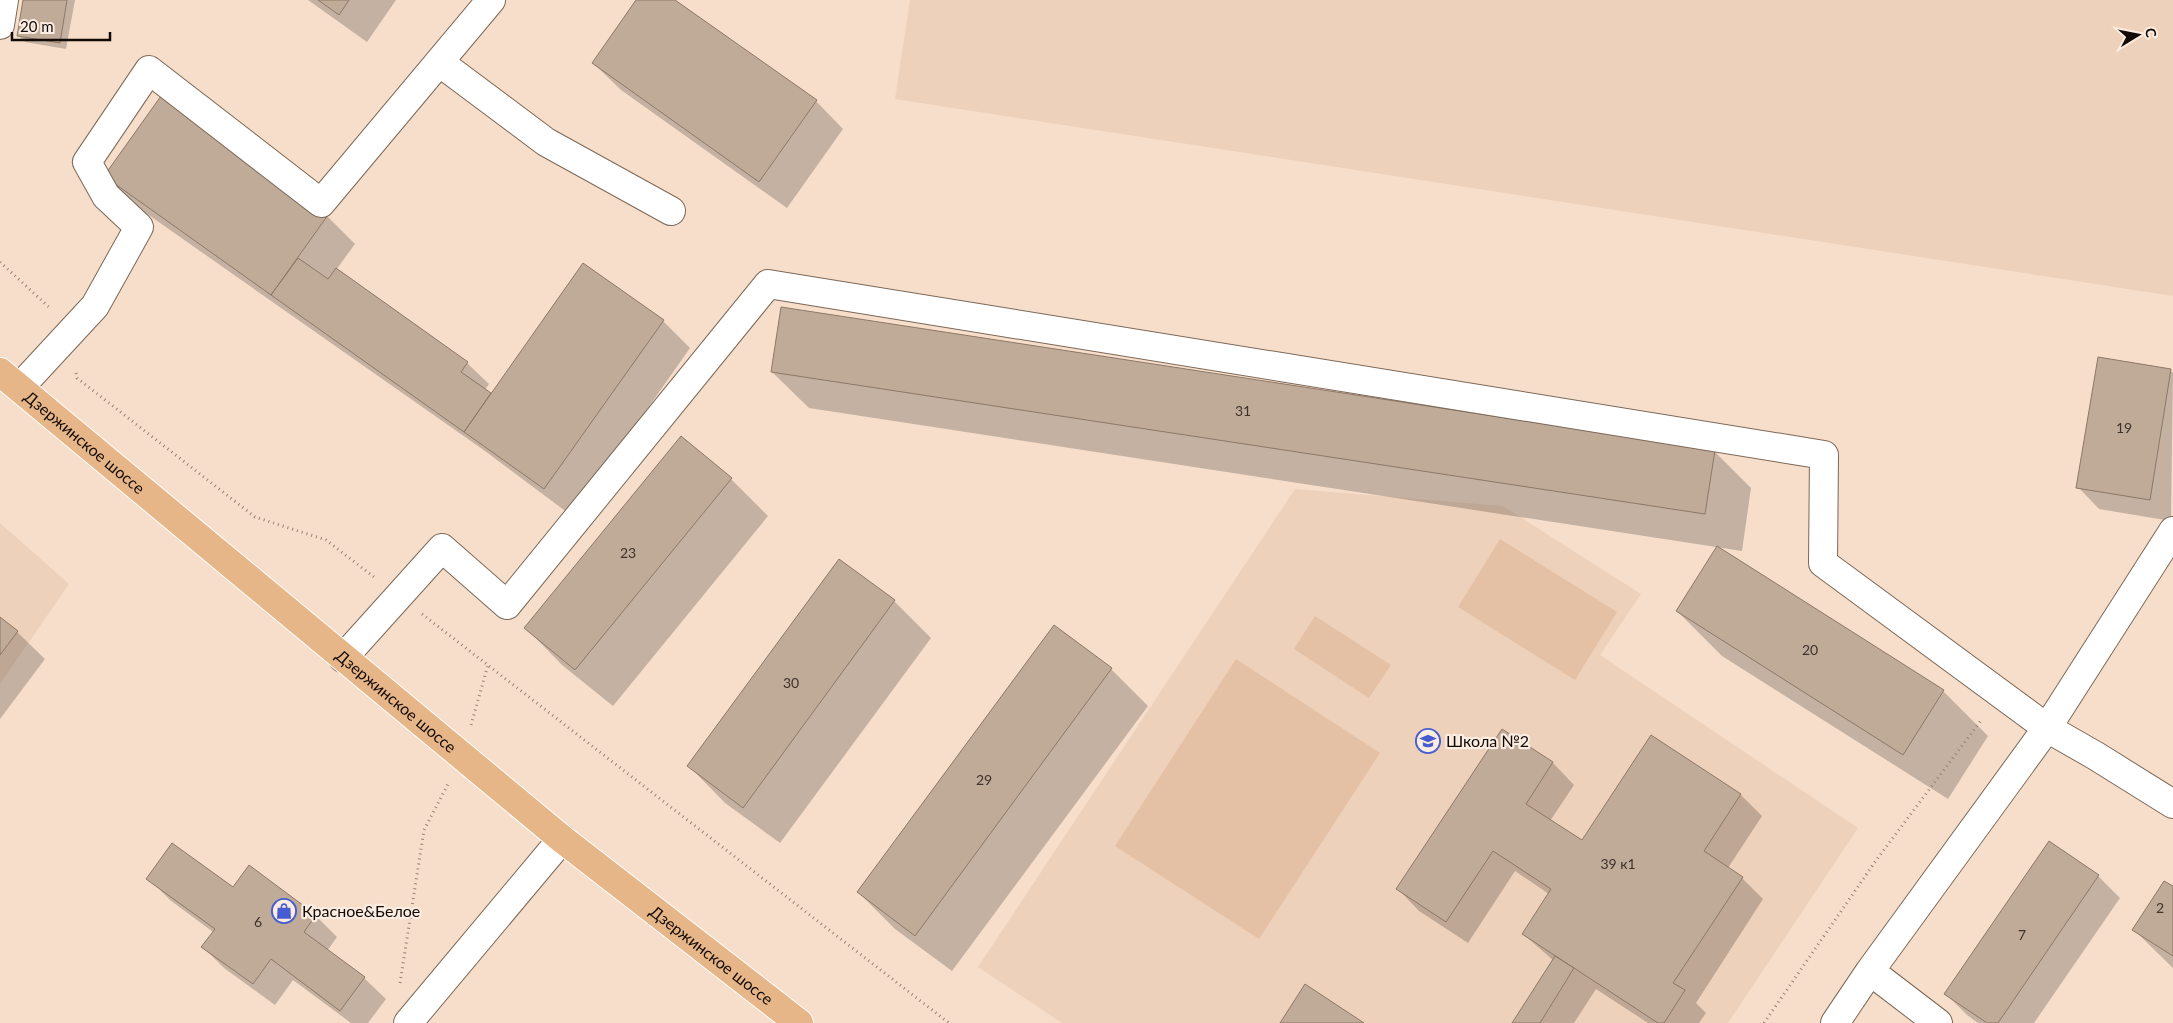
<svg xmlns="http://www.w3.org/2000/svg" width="2173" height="1023" viewBox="0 0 2173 1023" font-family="Lato,sans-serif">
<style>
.built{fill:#eed1ba}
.green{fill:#e4c1a4}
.shadow{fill:#0003}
.building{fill:#c0aa98;stroke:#8d7867}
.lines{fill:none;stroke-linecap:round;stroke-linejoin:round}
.minor-casing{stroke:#7c6857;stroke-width:30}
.major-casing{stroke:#fff;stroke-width:30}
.path{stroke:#958477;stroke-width:3;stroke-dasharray:1 4;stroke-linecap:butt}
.minor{stroke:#fff;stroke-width:28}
.major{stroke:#e6b689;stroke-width:28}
.labels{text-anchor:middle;stroke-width:4.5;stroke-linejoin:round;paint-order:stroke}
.number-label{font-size:14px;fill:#3e322a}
.street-label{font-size:16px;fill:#120a05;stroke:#fcede2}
.poi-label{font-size:16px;fill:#120a05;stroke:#fcede2;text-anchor:start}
</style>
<rect width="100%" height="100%" fill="#f6decb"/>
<path class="built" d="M910,0H2173V296L895,99Z
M1295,489L1503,506L1641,594L1600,655L1858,828L1728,1023H1062L978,967Z
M0,523L69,584L0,684Z"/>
<path class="green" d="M1500,539L1617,612L1575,680L1458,607Z
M1315,616L1391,665L1369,698L1294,649Z
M1236,659L1380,753L1259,939L1115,846Z"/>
<path class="shadow" d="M24,0H75L66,49L25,42L18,35Z
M308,0H396L367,42Z
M638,0H672L816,101L843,129L787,208L621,90L593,63Z
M161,98L327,216L355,244L336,270L467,363L489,384L485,390L491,395L663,321L690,348L572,516L485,451L133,204L106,176Z
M2171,371L2173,373L2171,521L2099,509L2078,487Z
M772,372L1714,451L1751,488L1742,551L809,408Z
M731,479L768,516L613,706L562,665L526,628Z
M894,601L931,638L780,843L725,803L689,766Z
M1677,611L1943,691L1988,736L1948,799L1722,656Z
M0,619L17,632L45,659L0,719Z
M1111,669L1148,706L952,971L895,929L858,892Z
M1502,730L1553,763L1574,785L1550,821L1583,842L1651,736L1741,795L1762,816L1728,868L1742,878L1763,899L1696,1003L1706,1013L1699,1023H1648L1596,989L1574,1023H1513L1554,961L1523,934L1549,894L1515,871L1468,943L1419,911L1398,889Z
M2049,843L2098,876L2120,898L2034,1023H1978L1967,1015L1946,994Z
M249,867L316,916L337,937L327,951L364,978L386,999L368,1023H351L293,980L275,1005L224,968L203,947L213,932L170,900L148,878L233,889Z
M2173,888V968L2134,930Z"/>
<path class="building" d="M23,0H67L60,43L17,36Z
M318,0H349L339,15Z
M636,0H675L817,100L759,182L592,63Z
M161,96L328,215L271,295L104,176Z
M298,258L328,279L336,268L468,362L461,372L491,393L464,432L271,295Z
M583,263L664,320L544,489L464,432Z
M781,307L1715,450L1705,514L771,372Z
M2098,357L2171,369L2150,500L2076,488Z
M681,436L732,478L575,670L524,628Z
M1717,546L1944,690L1903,755L1676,611Z
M839,559L895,600L743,808L687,766Z
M0,617L18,631L0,655Z
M1054,625L1112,668L915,936L857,892Z
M1502,729L1553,762L1526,804L1582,840L1651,735L1741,794L1704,851L1743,877L1673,983L1685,990L1664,1023H1658L1522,934L1551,889L1493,851L1446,922L1396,889Z
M2049,841L2099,875L1998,1023H1987L1944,994Z
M172,843L233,887L249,865L316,915L304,932L365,977L340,1011L271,959L253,984L201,947L215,929L146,879Z
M2164,881L2173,886V956L2132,930Z
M1555,956L1574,968L1540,1023H1512Z
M1305,984L1364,1023H1280Z"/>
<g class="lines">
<defs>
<path id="minor" d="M0,25L4,0
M439,62L546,142L671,211
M20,387L95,306L139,227L106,196L87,162L149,70L321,203L491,0
M343,658L442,548L507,605L768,284L1824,455L1823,563L2047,728L2173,531
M1870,971L1938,1023
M408,1023L562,839
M1835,1023L1870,971L2047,728L2096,756L2173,804"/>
<g id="major">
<path id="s1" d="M0,372L562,839L799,1023"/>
</g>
</defs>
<use href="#minor" class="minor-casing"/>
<use href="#major" class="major-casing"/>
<path class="path" d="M0,262L51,309
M76,373L77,378L255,517L326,540L374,577
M422,614L949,1023
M471,725L488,665
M400,983L424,830L448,784
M1764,1023L1877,859L1982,719"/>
<use href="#minor" class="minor"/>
<use href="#major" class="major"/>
</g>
<defs>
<symbol id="school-ring" viewBox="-11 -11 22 22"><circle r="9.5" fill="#fcede2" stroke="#465cd0" stroke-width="1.5"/><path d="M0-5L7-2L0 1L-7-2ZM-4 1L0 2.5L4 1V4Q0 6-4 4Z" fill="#465cd0"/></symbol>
<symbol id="shop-ring" viewBox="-11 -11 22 22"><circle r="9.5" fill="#fcede2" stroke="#465cd0" stroke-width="1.5"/><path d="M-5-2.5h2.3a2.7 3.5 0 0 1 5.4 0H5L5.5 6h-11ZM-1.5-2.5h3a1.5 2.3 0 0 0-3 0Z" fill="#465cd0"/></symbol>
</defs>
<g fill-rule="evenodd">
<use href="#school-ring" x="1414" y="727" width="28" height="28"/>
<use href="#shop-ring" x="270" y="897" width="28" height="28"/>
</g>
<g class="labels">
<g class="number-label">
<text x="1243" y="416">31</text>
<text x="2124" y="433">19</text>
<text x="628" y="558">23</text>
<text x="1810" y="655">20</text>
<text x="791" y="688">30</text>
<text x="984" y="785">29</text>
<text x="1618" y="869">39 к1</text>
<text x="2160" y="913">2</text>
<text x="258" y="927">6</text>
<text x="2022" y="940">7</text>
</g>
<g class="street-label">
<text dy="6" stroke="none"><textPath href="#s1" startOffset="110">Дзержинское шоссе</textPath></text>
<text dy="6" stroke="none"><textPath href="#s1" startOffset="515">Дзержинское шоссе</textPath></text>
<text dy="6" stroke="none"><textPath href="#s1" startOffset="920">Дзержинское шоссе</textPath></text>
</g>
<g class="poi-label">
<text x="1446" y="747">Школа №2</text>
<text x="302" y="917">Красное&amp;Белое</text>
</g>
</g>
<g transform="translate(2138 35) rotate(80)" stroke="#fcede2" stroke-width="4" paint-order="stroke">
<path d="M0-4L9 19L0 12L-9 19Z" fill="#120a05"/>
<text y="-8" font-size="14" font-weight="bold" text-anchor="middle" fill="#120a05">С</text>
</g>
<path d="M12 32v8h98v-8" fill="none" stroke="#120a05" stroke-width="2.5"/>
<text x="20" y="32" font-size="15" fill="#120a05" stroke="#fcede2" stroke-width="4" paint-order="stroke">20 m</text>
</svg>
